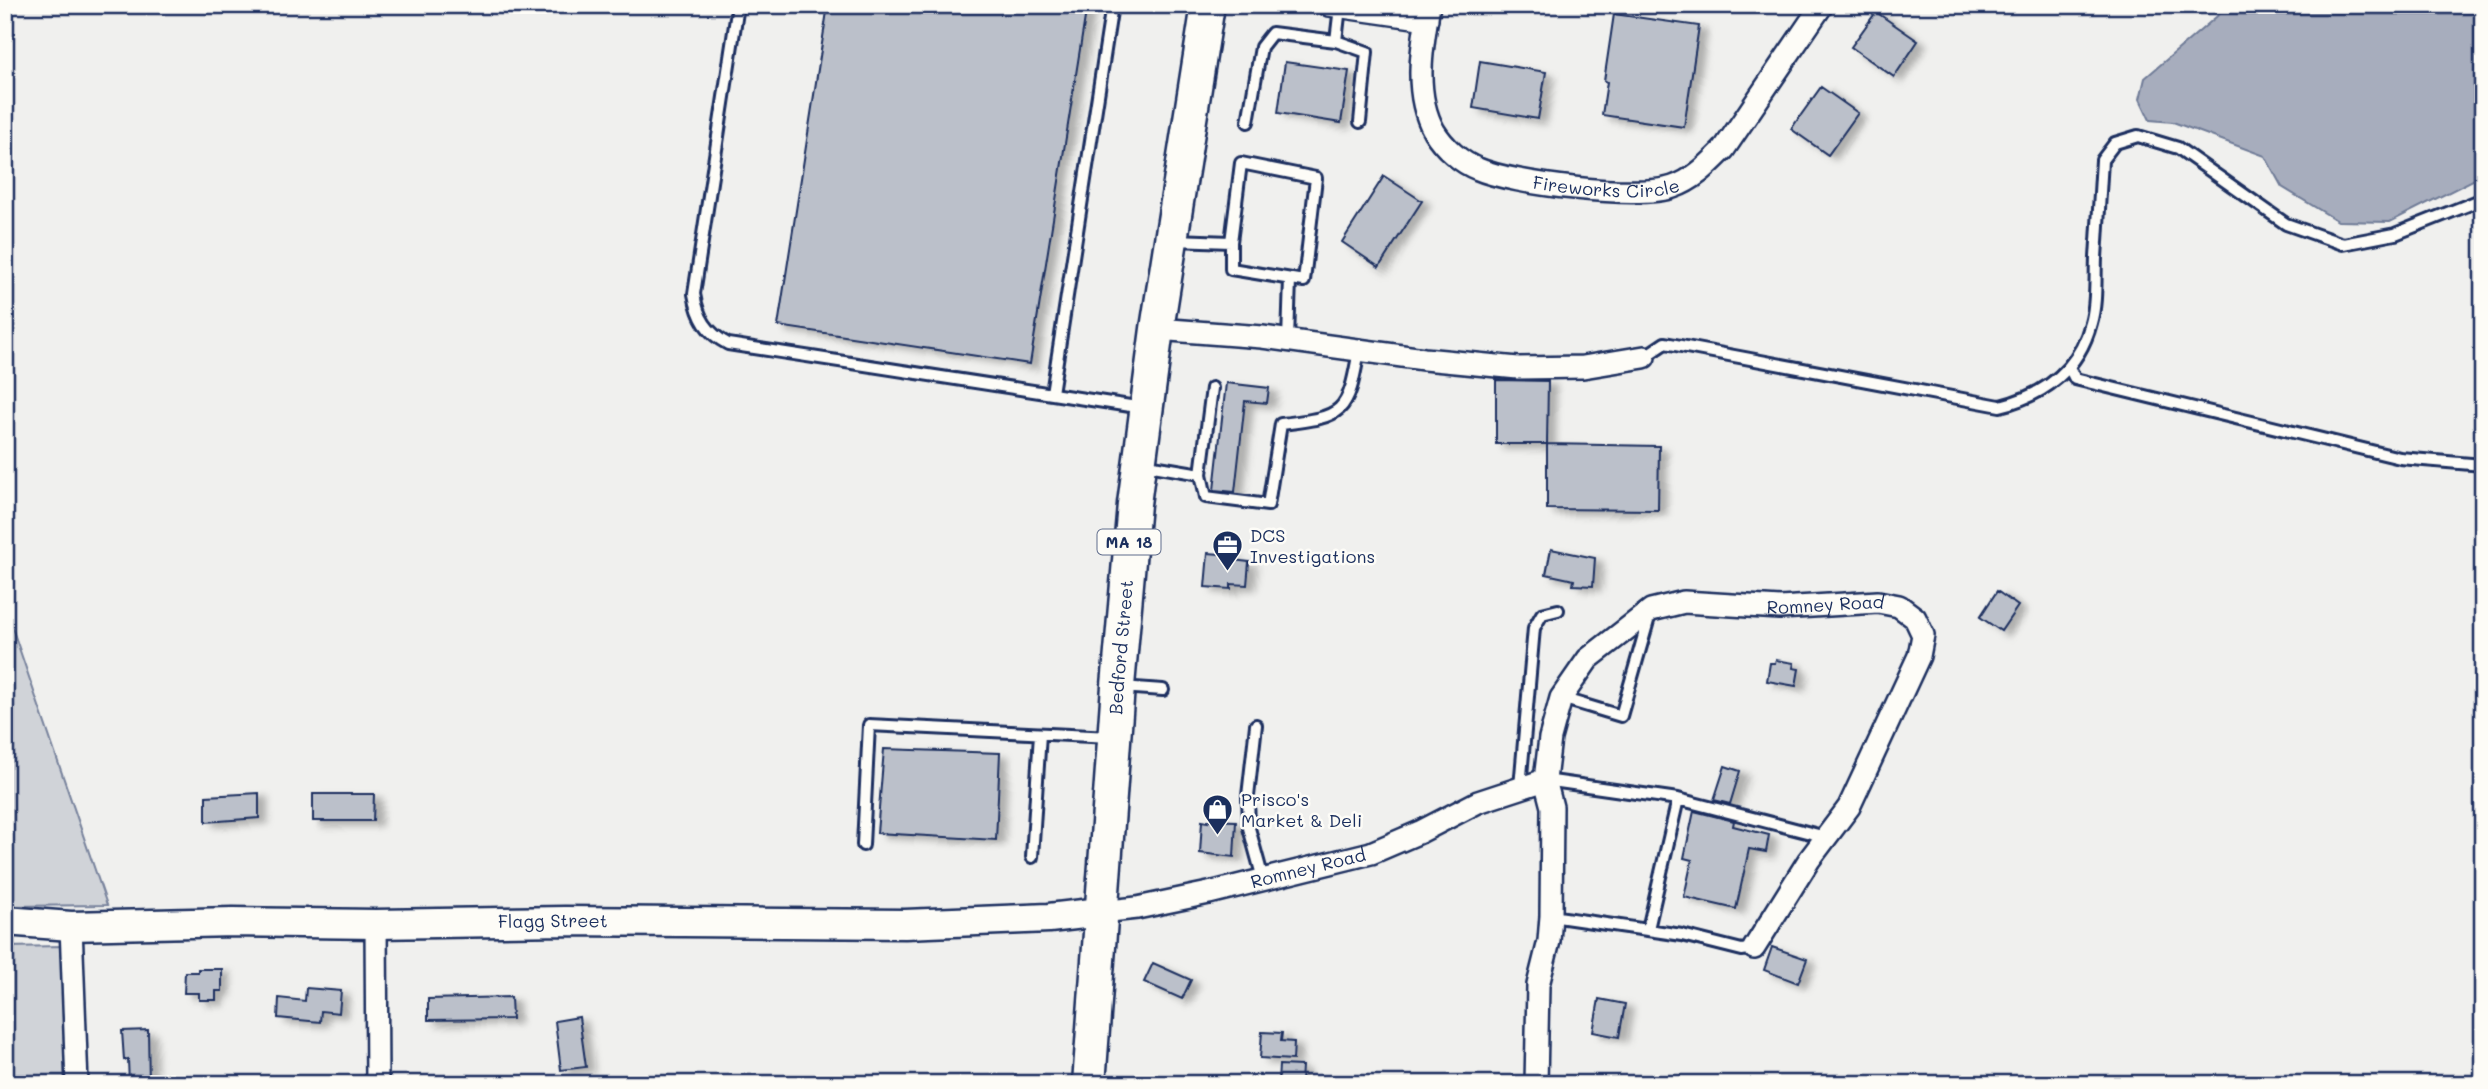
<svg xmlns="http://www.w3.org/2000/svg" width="2488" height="1089" viewBox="0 0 2488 1089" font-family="Mali,sans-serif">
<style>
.green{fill:#d0d3d8;stroke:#76819b;stroke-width:2}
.water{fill:#a7adbd;stroke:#6f7b97;stroke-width:2}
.building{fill:#bbc0ca;stroke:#1b2f5e;stroke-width:2;filter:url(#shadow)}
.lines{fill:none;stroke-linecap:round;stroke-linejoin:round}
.lane-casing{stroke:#1b2f5e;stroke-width:16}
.street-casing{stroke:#1b2f5e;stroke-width:26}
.secondary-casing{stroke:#1b2f5e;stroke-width:33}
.primary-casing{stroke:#1b2f5e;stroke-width:37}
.lane{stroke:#fdfcf7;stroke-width:10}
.street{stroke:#fdfcf7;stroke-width:21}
.secondary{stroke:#fdfcf7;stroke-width:28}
.primary{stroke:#fdfcf7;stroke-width:32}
.labels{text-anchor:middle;stroke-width:5;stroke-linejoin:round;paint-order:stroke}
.shield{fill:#fdfcf7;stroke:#5f6c8c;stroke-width:2}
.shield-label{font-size:16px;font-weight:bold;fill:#1b2f5e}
.street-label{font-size:18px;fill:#1b2f5e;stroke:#fdfcf7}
.poi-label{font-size:18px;fill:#1b2f5e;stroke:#fdfcf7;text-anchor:start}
</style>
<defs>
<filter id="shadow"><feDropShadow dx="8" dy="4.5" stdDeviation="3.5" flood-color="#0004"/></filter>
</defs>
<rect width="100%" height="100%" fill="#f0f0ee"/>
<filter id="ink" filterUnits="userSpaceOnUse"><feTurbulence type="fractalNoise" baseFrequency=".0143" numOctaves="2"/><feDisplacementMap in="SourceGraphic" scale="14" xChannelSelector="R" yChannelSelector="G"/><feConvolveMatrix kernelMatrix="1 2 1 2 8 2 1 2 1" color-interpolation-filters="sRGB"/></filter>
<g filter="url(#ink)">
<path class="green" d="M5,607L107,905L5,906Z
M63,946L65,1084H5V947Z"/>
<path class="water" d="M2230,5H2483V175L2390,222L2338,221L2282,187L2265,156L2173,122L2150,120L2140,99L2145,78Z"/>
<path class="building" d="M828,5H1087L1030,364L778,326Z
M1876,12L1918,41L1894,77L1851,47Z
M1614,14L1699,26L1684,127L1602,115L1607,82L1604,81Z
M1480,61L1546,72L1538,119L1473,108Z
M1285,62L1349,71L1341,123L1278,113Z
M1821,87L1858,113L1828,155L1791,129Z
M1384,176L1422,201L1379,267L1342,242Z
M1496,380L1548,381L1547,444H1496Z
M1226,383L1269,388L1267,403L1245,401L1235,492L1214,490Z
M1547,444L1659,446L1658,510L1547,509Z
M1551,549L1595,558L1593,586L1573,585L1574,580L1546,574Z
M1208,553L1233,555L1232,560L1249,562L1247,585L1231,584V589L1205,587Z
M1997,591L2018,606L2001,631L1980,617Z
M1776,660L1794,663L1793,668L1799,669L1796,686L1767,681L1770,663H1775Z
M884,749L1000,753L996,840L877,833Z
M1725,766L1740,771L1730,804L1714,800Z
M259,793V818L206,822V796Z
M313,794H374L373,821H313Z
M1694,811L1734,821L1733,826L1769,835L1766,852L1749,849L1736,909L1684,897L1692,860L1684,858Z
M1208,820L1236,821L1234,857L1200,853L1202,821L1208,822Z
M1772,947L1807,959L1798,983L1764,970Z
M1153,963L1191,980L1182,999L1144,982Z
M198,969H222V991H216V1000H199V993H184L185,972H198Z
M306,988L341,991L339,1013L321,1011L320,1022L278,1018L279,998L305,1001Z
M511,997L512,1019L428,1020V999Z
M1599,999L1625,1004L1619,1037L1593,1032Z
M579,1017L586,1067L561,1070L555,1021Z
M148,1030L149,1084H129L128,1059L124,1060L122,1031Z
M1262,1032L1282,1033L1281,1041L1294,1042L1293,1060L1260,1058Z
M1279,1065L1302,1066L1301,1083L1278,1082Z"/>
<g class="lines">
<defs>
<path id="lane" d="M738,5L694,294C698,318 707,333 728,344L1143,408
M1336,41L1367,52L1360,122
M1248,122L1261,47L1272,33L1336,41L1340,7
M1174,240L1231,242L1241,163L1316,178L1304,281L1231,269V242
M1288,340L1290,279
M1644,357L1665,343L2000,406C2045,395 2079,369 2091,323C2097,303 2095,279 2096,258C2098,226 2100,193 2102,160L2115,143L2138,136L2178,148L2286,224L2343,244L2395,234L2483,199
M2070,369L2075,379L2400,458L2483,465
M1052,393L1112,5
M1141,464L1201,474L1212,388
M1201,474L1206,497L1268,505L1281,424C1344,417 1348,414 1359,350
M1121,687L1163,690
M1561,698L1621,716L1650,614
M1256,725L1248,796L1249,828L1263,879
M1545,780L1678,799L1826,837
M1520,787L1534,628L1542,614L1558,610
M863,845L869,725L1111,737
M1032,857L1040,734
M1551,916L1682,935L1742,950L1754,948
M1648,929L1678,799"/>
<g id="street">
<path d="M1329,5L1427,19"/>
<path id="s1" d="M1429,5C1422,46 1413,93 1434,131C1444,147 1460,162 1478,169C1512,184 1638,199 1673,187C1694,180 1709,164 1724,149L1822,5"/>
<path d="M1157,329L1262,337L1424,359L1518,368L1583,367L1644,357"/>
<path id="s2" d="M1101,912L1137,908L1209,893L1371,853L1420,832L1478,802L1545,780"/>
<path d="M376,924L377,1084"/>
<path d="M71,926L77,1084"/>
<path id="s3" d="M1536,1084L1538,985L1549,941L1551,916L1552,807L1545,780L1550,738L1561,698L1588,659L1651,610L1684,602L1780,608L1878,602L1899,606L1915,618L1923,635L1919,656L1849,807L1809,860L1754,948"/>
</g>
<g id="secondary">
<path id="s4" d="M5,921L71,926L233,922L376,924L565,921L905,924L1049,918L1101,912"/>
</g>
<g id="primary">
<path id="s5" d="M1089,1084L1118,686L1134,504L1157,329L1208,5"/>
</g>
</defs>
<use href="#lane" class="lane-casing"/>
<use href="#street" class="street-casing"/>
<use href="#secondary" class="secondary-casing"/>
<use href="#primary" class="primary-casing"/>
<use href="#lane" class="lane"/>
<use href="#street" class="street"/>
<use href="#secondary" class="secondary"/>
<use href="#primary" class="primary"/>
</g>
</g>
<defs>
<symbol id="office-pin" viewBox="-11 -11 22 30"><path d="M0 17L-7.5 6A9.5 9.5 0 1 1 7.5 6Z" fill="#1b2f5e" stroke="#fdfcf7"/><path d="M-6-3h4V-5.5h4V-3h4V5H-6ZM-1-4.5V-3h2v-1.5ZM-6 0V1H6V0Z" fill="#fff"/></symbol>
<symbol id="shop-pin" viewBox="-11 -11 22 30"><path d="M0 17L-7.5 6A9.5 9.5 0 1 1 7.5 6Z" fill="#1b2f5e" stroke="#fdfcf7"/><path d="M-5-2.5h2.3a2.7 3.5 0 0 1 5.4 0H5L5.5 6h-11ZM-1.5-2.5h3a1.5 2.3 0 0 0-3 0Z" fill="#fff"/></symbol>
</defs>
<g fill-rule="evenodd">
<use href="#office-pin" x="1210" y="528" width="35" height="47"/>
<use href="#shop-pin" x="1200" y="792" width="35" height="47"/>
</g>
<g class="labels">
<rect class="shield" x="1097.5" y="529.5" width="63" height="25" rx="5"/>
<g class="shield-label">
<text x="1129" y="548">MA 18</text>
</g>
<g class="street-label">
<text dy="6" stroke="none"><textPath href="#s1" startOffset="318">Fireworks Circle</textPath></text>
<text dy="6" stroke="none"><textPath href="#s3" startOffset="693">Romney Road</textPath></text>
<text dy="6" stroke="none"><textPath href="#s5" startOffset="438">Bedford Street</textPath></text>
<text dy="6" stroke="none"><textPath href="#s2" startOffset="212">Romney Road</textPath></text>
<text dy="6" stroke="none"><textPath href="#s4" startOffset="548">Flagg Street</textPath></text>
</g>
<g class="poi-label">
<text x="1250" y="542">DCS<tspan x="1250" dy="21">Investigations</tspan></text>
<text x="1241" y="806">Prisco's<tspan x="1241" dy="21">Market &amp; Deli</tspan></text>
</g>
</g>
<rect width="2488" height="1089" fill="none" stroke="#fdfcf7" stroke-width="28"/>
<rect x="14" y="14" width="2460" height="1061" fill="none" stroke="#1b2f5e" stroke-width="2.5" filter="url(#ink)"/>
</svg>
